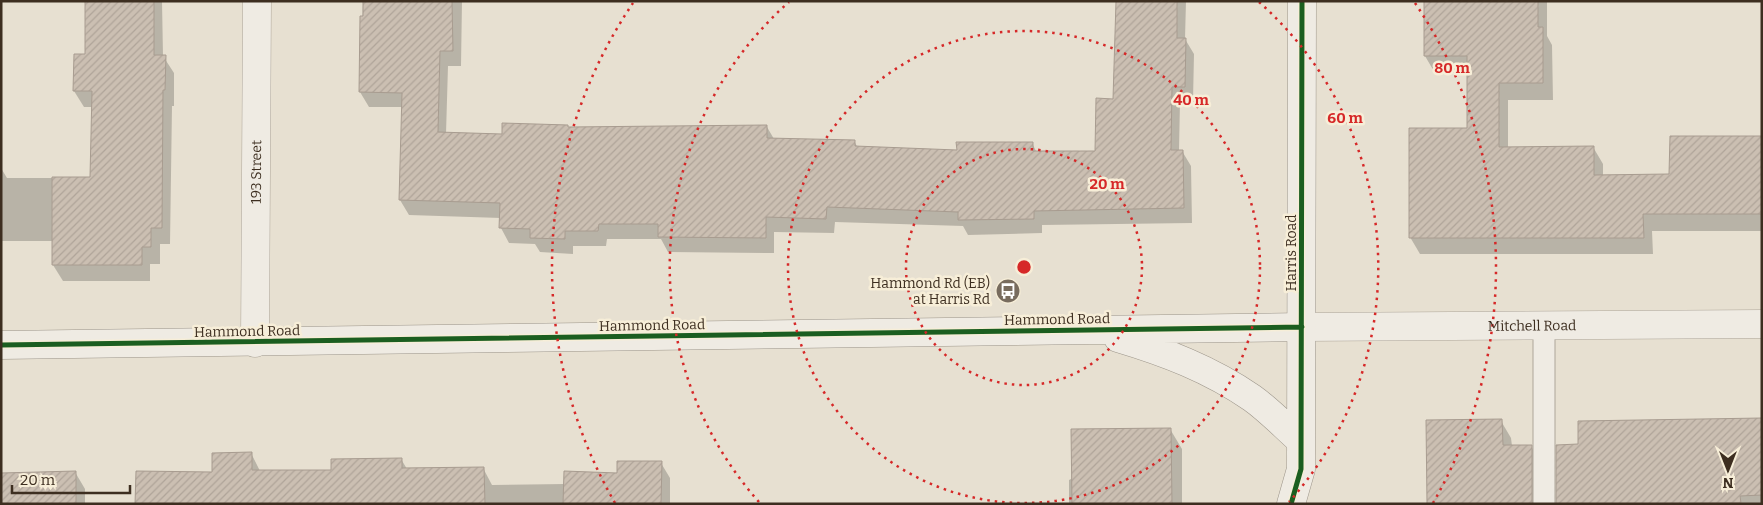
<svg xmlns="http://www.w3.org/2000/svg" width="1763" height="505" viewBox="0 0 1763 505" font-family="Bitter,serif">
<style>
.shadow{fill:#0003}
.building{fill:url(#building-hatch);stroke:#a89c90}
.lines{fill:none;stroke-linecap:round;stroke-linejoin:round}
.service-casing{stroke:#ada599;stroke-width:23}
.minor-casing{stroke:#ada599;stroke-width:29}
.tertiary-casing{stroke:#ada599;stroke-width:29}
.secondary-casing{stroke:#9c958a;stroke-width:29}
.service{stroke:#efebe3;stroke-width:21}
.minor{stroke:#efebe3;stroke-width:28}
.tertiary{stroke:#efebe3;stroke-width:28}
.secondary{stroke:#efebe3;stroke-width:28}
.cycleway-casing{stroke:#f7eed8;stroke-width:8}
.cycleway{stroke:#1b5e20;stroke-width:5}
.ring{fill:none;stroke:#d62828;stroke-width:2.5;stroke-dasharray:2.5 5}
.labels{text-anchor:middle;stroke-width:5;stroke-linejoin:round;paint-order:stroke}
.street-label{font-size:14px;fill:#3d2e20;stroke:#f7eed8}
.poi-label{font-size:14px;fill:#3d2e20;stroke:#f7eed8;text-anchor:end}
.centre{fill:#d62828;stroke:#f7eed8;stroke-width:2.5}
.ring-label{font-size:15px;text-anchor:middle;font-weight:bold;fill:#d62828;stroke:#f7eed8;stroke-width:5;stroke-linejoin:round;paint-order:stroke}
</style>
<defs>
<pattern id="building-hatch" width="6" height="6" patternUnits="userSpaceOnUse" patternTransform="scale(1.25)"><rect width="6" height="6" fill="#cbbfb2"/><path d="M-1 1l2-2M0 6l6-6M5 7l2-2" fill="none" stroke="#afa499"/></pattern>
</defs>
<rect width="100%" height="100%" fill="#e7e0d1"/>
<path class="shadow" d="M86,1H162L163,56L174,73V106H172L170,244H160V264H150V281H63L53,265V241H1V168L7,178H91L93,107H84L74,91L86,56Z
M363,1H462L461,66H448L446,134L503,135L569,129L767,127L774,139L854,141L858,148L958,151L1032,143L1037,153L1096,152L1115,100L1117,1H1186L1185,39L1194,54L1193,101H1180L1179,151H1182L1191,166L1192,223L1042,225V233L968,235L963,226L835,222L834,233L774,232V253L668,252L661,239H607L606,246H573V254L540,252L535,244L509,243L501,228V218L409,215L400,200L403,107H369L360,92Z
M1425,1H1547V36L1552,45L1553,100H1508V148L1593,147L1603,164V176L1671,175L1762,137V231H1652L1653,254H1420L1410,237L1469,130V73H1435L1425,56Z
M1762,419V504H1558L1579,446Z
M1501,421L1511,438L1512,446H1531L1541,464V504H1428Z
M1170,429L1182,449V504H1069V480Z
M251,453L260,471H333L401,459L407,469L483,468L492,485L565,484L661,463L670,478V504H136L214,473Z
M75,472L85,489V504H1Z"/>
<path class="building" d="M85,1H154V55H166L165,90H163L162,228H151V247H142V265H52V177H90L92,91H73L74,54H85Z
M363,1H452L453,51H440L438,132L502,134V123L568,125V127L767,125V138L855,140V146L957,150L956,142H1033V151H1095L1096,98L1113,99L1116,1H1177V38H1186L1185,87H1172L1171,150H1183L1184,208L1034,211V219L958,220V212L827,207L826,219L766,217V238L658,237V224H599L598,231H565V239L530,238V229L499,228L500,203L399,200L402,93L359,92L360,16H363Z
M1424,1H1538V27H1543V83H1499V147L1594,146V175L1669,174L1670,136H1762V214H1643L1644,238H1409V128H1467V56H1424Z
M1762,418V495L1740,496L1741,503L1556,504V445L1578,444V421Z
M1502,419L1503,445H1532V504H1427L1426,420Z
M1171,428L1172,504H1072L1071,429Z
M252,452V470H331V459L402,458V468L484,467L485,504H135L136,471L212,472V453Z
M617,461H662L661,504H563L564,471L617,473Z
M76,471V504H1V473Z"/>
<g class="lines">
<defs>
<path id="service" d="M1544,504V325"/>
<g id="minor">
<path id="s1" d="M255,343L257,1"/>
</g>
<g id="tertiary">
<path id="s2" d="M1302,327L1762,324"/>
</g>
<path id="secondary" d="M1118,338C1165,352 1210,369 1252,398C1269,410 1285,427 1301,441
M1,345L1302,327
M1291,504L1301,469L1302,1"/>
</defs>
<use href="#service" class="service-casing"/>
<use href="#minor" class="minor-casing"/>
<use href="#tertiary" class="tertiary-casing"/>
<use href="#secondary" class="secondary-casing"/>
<use href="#service" class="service"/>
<use href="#minor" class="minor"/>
<use href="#tertiary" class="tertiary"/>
<use href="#secondary" class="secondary"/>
<defs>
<path id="cycleway" d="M1,345L1302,327
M1291,504L1301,469L1302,1"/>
</defs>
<use href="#cycleway" class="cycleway-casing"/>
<use href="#cycleway" class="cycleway"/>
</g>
<g class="ring">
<circle cx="1024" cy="267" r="118"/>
<circle cx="1024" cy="267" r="236"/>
<path d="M759 502A354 354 0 0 1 789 2M1259 2A354 354 0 0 1 1289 502"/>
<path d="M615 503A472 472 0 0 1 633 3M1415 3A472 472 0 0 1 1433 503"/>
</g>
<defs>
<symbol id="bus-disc" viewBox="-11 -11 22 22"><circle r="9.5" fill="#786c5e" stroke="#f7eed8"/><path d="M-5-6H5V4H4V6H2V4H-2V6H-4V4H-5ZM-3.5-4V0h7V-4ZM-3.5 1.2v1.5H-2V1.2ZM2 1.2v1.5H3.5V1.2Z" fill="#fff"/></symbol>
</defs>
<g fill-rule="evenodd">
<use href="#bus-disc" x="994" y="277" width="28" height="28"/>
</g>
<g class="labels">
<g class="street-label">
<text dy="5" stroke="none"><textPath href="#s1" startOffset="171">193 Street</textPath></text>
<text transform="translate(1291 253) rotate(-90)" y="5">Harris Road</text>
<text transform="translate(1057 319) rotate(-1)" y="5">Hammond Road</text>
<text transform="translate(652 325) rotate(-1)" y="5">Hammond Road</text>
<text dy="5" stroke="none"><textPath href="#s2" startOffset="230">Mitchell Road</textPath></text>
<text transform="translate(247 331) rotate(-1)" y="5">Hammond Road</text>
</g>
<g class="poi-label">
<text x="990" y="288">Hammond Rd (EB)<tspan x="990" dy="16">at Harris Rd</tspan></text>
</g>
</g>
<circle cx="1024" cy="267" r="8" class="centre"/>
<g class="ring-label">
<text x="1452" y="73">80 m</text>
<text x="1191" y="105">40 m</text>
<text x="1345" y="123">60 m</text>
<text x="1107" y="189">20 m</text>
</g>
<rect width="1763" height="505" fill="none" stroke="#3d2e20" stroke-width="5"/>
<g transform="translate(1728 470) rotate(180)" stroke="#f7eed8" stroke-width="4" paint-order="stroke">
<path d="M0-4L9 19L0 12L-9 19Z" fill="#3d2e20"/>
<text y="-8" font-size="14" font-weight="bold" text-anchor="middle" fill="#3d2e20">N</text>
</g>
<path d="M12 485v8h118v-8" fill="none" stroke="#3d2e20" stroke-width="2.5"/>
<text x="20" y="485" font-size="15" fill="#3d2e20" stroke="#f7eed8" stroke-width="4" paint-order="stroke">20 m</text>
</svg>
